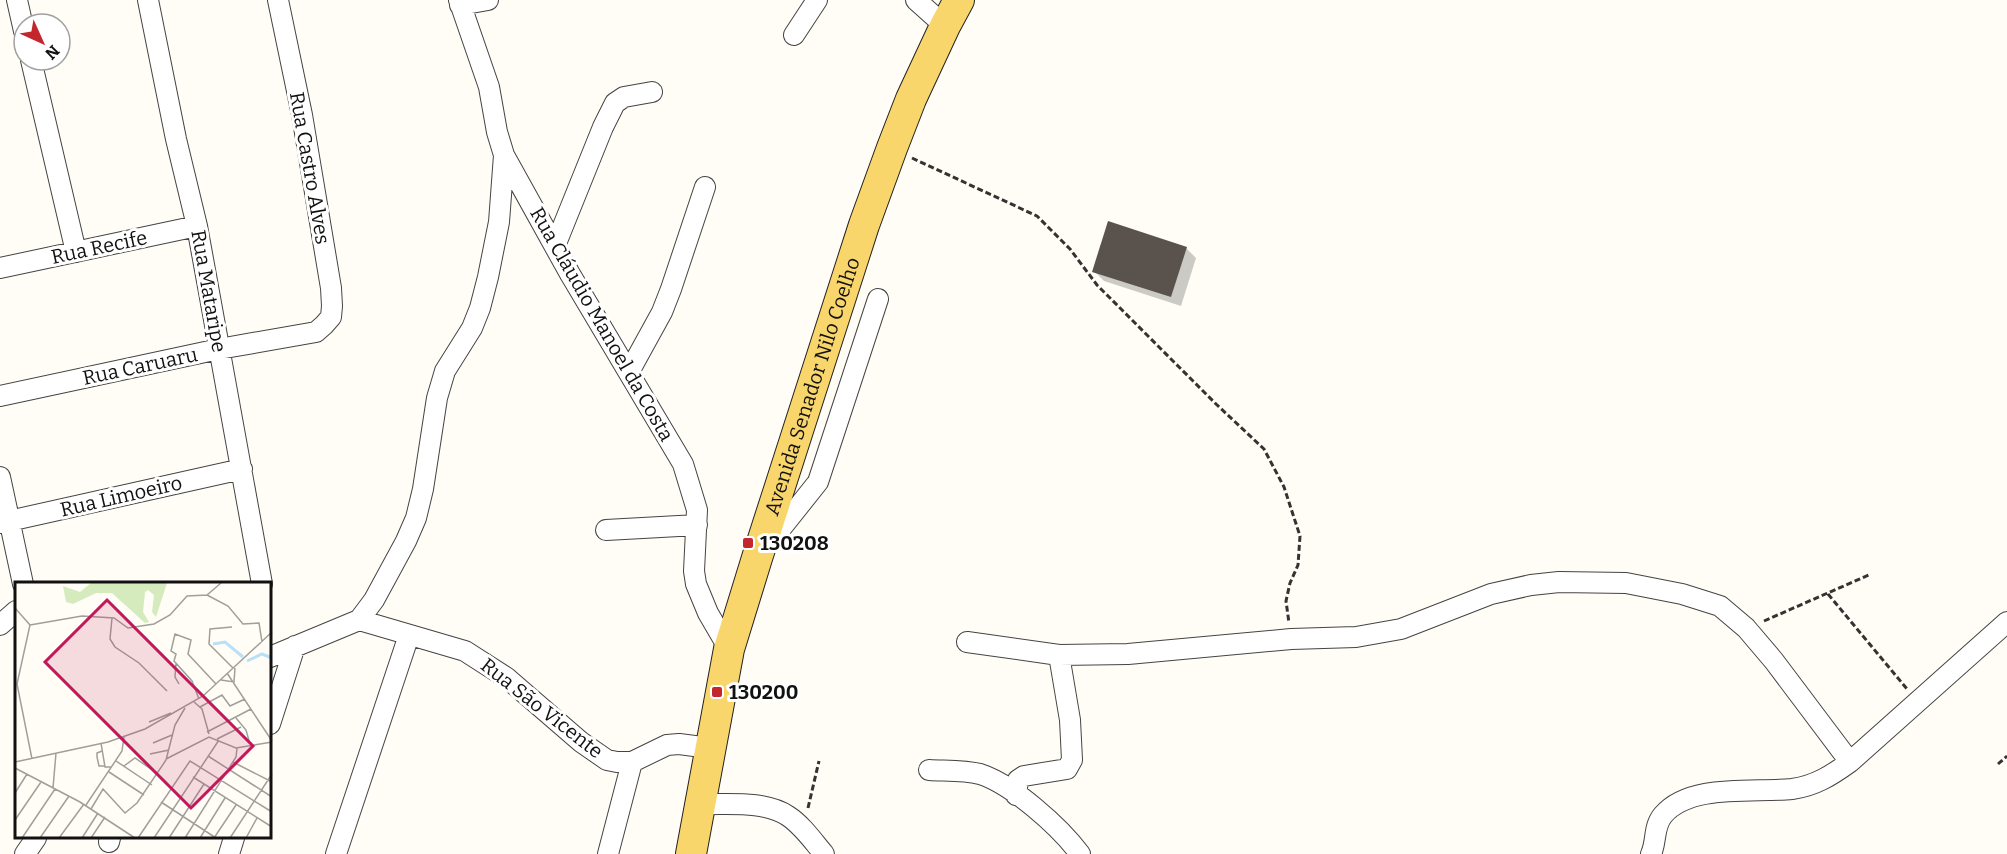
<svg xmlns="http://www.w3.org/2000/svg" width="2007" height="854" viewBox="0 0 2007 854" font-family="Bitter,serif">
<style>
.shadow{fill:#0003}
.building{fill:#5a524d}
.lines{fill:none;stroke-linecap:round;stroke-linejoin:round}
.minor-casing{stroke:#444;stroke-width:22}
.primary-casing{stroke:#222;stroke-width:32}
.path{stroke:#333;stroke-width:3;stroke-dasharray:6 3;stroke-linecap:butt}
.minor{stroke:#fff;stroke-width:20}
.primary{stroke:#f9d66b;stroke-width:30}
.poi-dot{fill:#c4262e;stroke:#fff;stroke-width:2}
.labels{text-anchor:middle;stroke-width:6;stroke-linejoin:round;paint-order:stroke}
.street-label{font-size:20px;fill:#111;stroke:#fff}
.poi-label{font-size:20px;font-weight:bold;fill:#111;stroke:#fff;text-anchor:start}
.inset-river{fill:none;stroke:#b9e0f7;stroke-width:3}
.inset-road{fill:none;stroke:#a09f9a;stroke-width:1.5}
.view{fill:#c2185b;fill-opacity:0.15;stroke:#c2185b;stroke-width:3}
.inset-edge{fill:none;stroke:#111;stroke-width:3}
</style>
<rect width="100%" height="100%" fill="#fffdf5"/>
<path class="shadow" d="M1186,248L1196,258L1181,306L1104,281L1094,271Z"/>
<path class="building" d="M1108,221L1187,247L1171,297L1092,272Z"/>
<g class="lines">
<defs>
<path id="minor" d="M17,0L24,31
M148,0L176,139L197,226L262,584
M459,0L489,87L497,132L504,155L570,274L683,464L697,510L694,571L696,584L708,613L729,649
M916,0L945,26
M460,5L488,0
M794,35L817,0
M31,60L76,252
M555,246L603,127L615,103L624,97L652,92
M0,268L197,226
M629,372L662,312L671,289L705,187
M0,396L219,349L316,332L324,325L331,317L332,306L331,288L302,115L278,0
M0,477L23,584
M0,523L242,469
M606,530L697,525
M767,546L818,482L878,299
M359,620L465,651L507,678L581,742L607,760L617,762H632L667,745L679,744L710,748
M0,625L16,611
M967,642L1059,655L1128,654L1291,639L1356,637L1401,629L1491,594L1531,585L1559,582L1626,583L1682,594L1720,606L1746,628L1774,661L1850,762
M270,657L359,620L374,600L406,541L416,518L423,489L437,398L445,371L472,328L480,308L488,277L499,222L504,155
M270,724L295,646
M929,770C945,771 964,770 980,774C1012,784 1060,827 1080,854
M1016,795L1018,780L1024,776L1067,769L1072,760L1070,720L1059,655
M699,804C727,805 764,800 788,816C802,825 813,841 824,854
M109,842L110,838
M25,854L36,838
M229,854L234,838
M336,854L409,635
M608,854L632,762
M1651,854C1657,841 1653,827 1663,815C1690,783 1754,793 1792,789C1815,786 1832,775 1850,762L2007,622"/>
<g id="primary">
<path id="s1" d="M691,854L729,649L757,558L864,225L892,148L911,99L945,26L959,0"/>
</g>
</defs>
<use href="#minor" class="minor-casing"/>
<use href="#primary" class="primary-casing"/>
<path class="path" d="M912,158L1037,216L1070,249L1097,285L1216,404L1264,449L1284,487L1300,536L1298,565L1290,583L1286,601L1289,623
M1828,594L1907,689
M1764,621L1871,574
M1998,764L2007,756
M808,808L819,761"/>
<use href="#minor" class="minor"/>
<use href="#primary" class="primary"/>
</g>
<g class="poi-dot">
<rect x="742" y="537" width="12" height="12" rx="3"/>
<rect x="711" y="686" width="12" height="12" rx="3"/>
</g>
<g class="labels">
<g class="street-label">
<text transform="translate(310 168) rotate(80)" y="7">Rua Castro Alves</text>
<text transform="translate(99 247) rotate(-12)" y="7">Rua Recife</text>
<text transform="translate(209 291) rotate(80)" y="7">Rua Mataripe</text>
<text transform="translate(602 324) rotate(60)" y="7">Rua Cláudio Manoel da Costa</text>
<text transform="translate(140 366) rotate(-12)" y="7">Rua Caruaru</text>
<text dy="7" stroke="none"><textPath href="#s1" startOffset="484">Avenida Senador Nilo Coelho</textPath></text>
<text transform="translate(121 496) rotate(-13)" y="7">Rua Limoeiro</text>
<text transform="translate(542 708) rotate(38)" y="7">Rua São Vicente</text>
</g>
<g class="poi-label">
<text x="760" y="550">130208</text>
<text x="729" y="699">130200</text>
</g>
</g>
<g transform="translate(15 582)">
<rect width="256" height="256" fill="#fffdf5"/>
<path d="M76,1H152L141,35L137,30L139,13L133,8L130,10L128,30L134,40L130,41L97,11H81L58,22L51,20L48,4L65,10Z" fill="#d5ebbd"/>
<path class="inset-river" d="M198,62L210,60L228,75M232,79L247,72L257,76"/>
<path class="inset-road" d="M192,13L213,24L228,42L244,41L247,60M0,26L15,43L2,102L17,177M97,36L95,57L100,65L124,81L152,109M15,43L67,34L99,36L113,46L139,42L155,33L172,14L192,13L206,1M217,45L195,47L194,62L218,86M161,81L160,95L164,102M212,91L257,159M206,98L219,100L220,86M184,117L177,99L159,79L161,72L156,69L160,52L176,58L173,72L201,102M179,120L187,127L194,152M185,125L207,113L215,124L230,117M221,136L231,148L235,162M134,140L156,131M192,150L236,127M202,157L226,145M86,161L90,185H97M138,161L157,153M87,169L82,171V175L84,184H90M135,172L154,168M193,174L257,215M151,177L194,155L221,166L257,160M101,179L137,203M0,180L93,160L130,147L188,114L257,50M218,180L257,200M109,184L120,176L143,192M0,186L65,220L120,256M94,190L129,213M178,195L257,245M38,206L41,171M0,211L12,192M146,220L201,256M71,223L107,169L109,155M76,227L88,207L110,231L122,221L151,178L160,143L170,126M0,238L26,200M7,256L40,207M25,256L54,214M44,256L69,222M67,256L83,231M76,256L90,235M123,256L175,179L257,230M139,256L204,158M154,256L189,202M170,256L221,175L222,166M185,256L210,216M199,256L221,223M215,256L257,192M231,256L242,236"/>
<path class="view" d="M92,18L238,164L176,226L30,80Z"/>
<rect width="256" height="256" class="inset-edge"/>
</g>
<g transform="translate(42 42) rotate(135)"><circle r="28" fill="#ffffff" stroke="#a0a0a0" stroke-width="1.5"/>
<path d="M0-4.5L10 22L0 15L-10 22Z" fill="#c4262e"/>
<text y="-9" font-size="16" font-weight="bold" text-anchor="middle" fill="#111111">N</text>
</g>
</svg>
